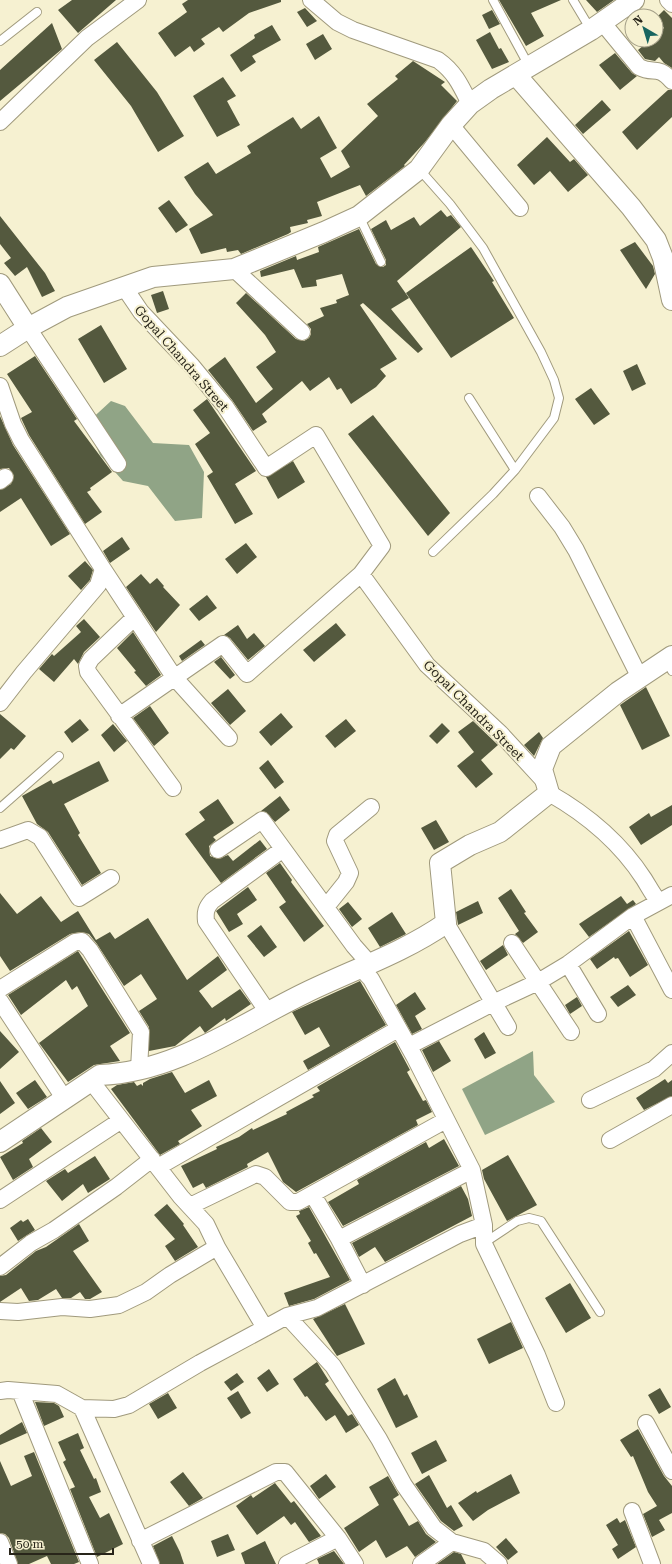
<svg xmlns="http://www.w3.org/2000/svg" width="672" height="1564" viewBox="0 0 672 1564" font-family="'Roboto Serif',serif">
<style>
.water{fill:#90a486}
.building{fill:#54593e}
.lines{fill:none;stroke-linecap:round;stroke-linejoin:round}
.service-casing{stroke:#a09a7d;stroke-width:10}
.minor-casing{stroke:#a09a7d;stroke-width:18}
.tertiary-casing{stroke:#a09a7d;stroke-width:22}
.service{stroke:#fff;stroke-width:8}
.minor{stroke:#fff;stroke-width:16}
.tertiary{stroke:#fff;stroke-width:20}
.labels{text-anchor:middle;stroke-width:4;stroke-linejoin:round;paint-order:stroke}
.street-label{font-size:13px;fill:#28251a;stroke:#f6f1d1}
</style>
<rect width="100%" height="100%" fill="#f6f1d1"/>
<path class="water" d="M111,401L125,406L153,443L189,445L204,472L202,518L175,521L148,486L123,481L100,455L86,424Z
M533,1051L534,1075L555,1102L485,1135L462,1089Z"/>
<path class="building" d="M72,0H116L78,33L58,10Z
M188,0H281V2L249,13L223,32L219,27L201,39L205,44L194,52L190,46L175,57L158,33L187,12L182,4Z
M499,0H561L531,13L544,36L526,46Z
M586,0H614L597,12Z
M305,8L317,21L307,27L297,12Z
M492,10L500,24L489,29L482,15Z
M664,10L672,18V68L664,63L659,57L655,61L645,59L638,50L650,40H656V35L664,28L656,18Z
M52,23L62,49L0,101V70Z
M272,25L281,40L252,56L256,62L241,72L230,55L255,38L254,35Z
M490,32L499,49L501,48L509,62L492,69L476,40Z
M323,34L332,49L315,60L306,44Z
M117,42L157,92L184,136L158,152L131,106L94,60Z
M615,53L632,73L637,76L620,90L599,65Z
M413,61L445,82L441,85L457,101L425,142L404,165L405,166L366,196L360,185L317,202L322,216L307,220L308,223L290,227L291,232L288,234L241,254L238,250L227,252L226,248L201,254L189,229L213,215L195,194L184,177L208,162L216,174L251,153L247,146L293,117L301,129L319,116L337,148L320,158L331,178L350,167L341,151L378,116L367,104L398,79L395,76Z
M223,77L236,96L227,101L240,125L217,137L193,96Z
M668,90H672V117L637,150L622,132Z
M602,100L611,110L583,134L575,125Z
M547,137L570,162L574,159L588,175L568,192L550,171L534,185L517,165Z
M169,200L188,225L176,233L158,208Z
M441,210L447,217L451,215L461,227L397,281L409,298L391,309L423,349L418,353L363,303L360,305L397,359L380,369L386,376L376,387L351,404L341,388L337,390L329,377L310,391L302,381L262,414L267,422L253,431L232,400L208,370L225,357L256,403L273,389L256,367L276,352L265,335L236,303L246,293L296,339L304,341L309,338L311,334V329L307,324L324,316L320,308L337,303L336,300L349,295L342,274L316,280L317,286L302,288L294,269L261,277L260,271L296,256L297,260L319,252L318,247L359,229L376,264L383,267L386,265V260L371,229L386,220L391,230L414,217L420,226Z
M0,216L45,273L55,291L42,297L27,267L15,276L4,263L11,258L0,244Z
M635,242L653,266L655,274L646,289L620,250Z
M471,247L494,281L492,282L514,318L451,358L406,293Z
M163,291L169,309L157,313L151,295Z
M101,325L127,369L104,383L78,339Z
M35,356L77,419L74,421L112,472L90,488L91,490L87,492L102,512L85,524L29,435L21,418L32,412L7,374Z
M637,364L646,384L632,391L623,371Z
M591,388L610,414L594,425L575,399Z
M207,399L256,471L235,484L253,514L235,524L207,476L213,472L195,444L210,433L193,410Z
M373,415L450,513L428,536L348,434Z
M0,416L13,445L70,534L51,546L21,498L0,512V490L11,484L14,476L9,468L0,469Z
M293,461L305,482L278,499L266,477Z
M122,537L130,549L110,563L103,551Z
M246,543L257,557L237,574L225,559Z
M85,561L93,570L90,580L81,590L68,576Z
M141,574L150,584L157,578L164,586L163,587L180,605L156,632L126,587Z
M207,595L217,608L199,621L189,609Z
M84,619L100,637L84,652L78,664L74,659L54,682L39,669L52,654L54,656L81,632L76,626Z
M336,623L346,635L314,662L303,650Z
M238,625L247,639L254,633L265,646L248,660L230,638L224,635Z
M133,632L161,675L146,686L134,672L136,671L117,648Z
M201,640L205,645L182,661L179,656Z
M221,657L235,675L230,679L214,662Z
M646,687L670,736L642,750L620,705Z
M228,689L246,711L230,725L211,703Z
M150,706L169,733L154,746L133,718Z
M281,713L293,727L271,746L259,732Z
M0,714L26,736L14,750L11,748L0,759Z
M80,719L89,730L72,743L64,732Z
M346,719L356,731L335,748L325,736Z
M473,721L498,745L481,760L493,774L476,788L457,766L474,752L458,732Z
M442,723L450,731L437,744L429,736Z
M113,724L127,741L114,752L101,735Z
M539,732L543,738L534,756L524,745Z
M268,760L284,782L275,789L259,768Z
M99,761L109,781L64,804L80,833L78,835L101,873L82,885L48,832L37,824L22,796L51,780L53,784Z
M280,796L290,810L275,822L266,812L261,811Z
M218,799L234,823L213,837L216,840L209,846L210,856L218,859L228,855L233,861L260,840L267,849L221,883L185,834L205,820L199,812Z
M672,805V825L641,845L629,827L649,813L651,817Z
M436,820L449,842L434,850L421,828Z
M280,863L292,880L291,882L324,926L304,942L279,907L286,902L266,873Z
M248,887L257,900L237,914L243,924L229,932L216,911Z
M511,889L526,912L524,913L538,932L523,943L515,934L519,931L498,898Z
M0,893L17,914L41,896L61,922L78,911L96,940L110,932L115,939L148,918L187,980L218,956L227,970L199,991L212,1008L240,989L251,1004L226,1021L225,1018L205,1033L200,1026L175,1046L149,1051V1027L139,1011L157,999L141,974L124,986L97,944L89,934L81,932L70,934L10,971L0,956Z
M621,896L627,904L633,900L636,904L589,937L579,924Z
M478,901L483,913L458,925L456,912Z
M348,902L362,919L352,927L339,909Z
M392,912L406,934L380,947L368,928Z
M261,925L277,947L264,957L247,936Z
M629,931L648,965L630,977L618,958L615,959L614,957L597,969L590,959Z
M503,945L508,955L486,970L480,961Z
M78,951L130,1033L110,1046L120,1061L94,1065L68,1082L39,1043L88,1006L77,986L72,990L66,980L21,1015L8,995Z
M360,981L386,1025L308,1070L303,1061L330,1046L319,1027L305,1035L292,1012Z
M628,985L636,995L618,1007L610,997Z
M415,992L426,1009L415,1016L422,1029L412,1034L396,1005Z
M577,997L582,1006L570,1014L565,1005Z
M0,1031L19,1052L0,1069Z
M484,1032L496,1053L485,1059L474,1039Z
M439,1041L451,1061L433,1072L422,1050Z
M395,1042L410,1070L407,1072L423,1101L426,1100L432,1112L416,1120L418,1125L296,1192L283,1182L268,1152L247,1164L248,1167L206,1188L203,1183L193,1188L181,1166L217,1149L216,1147L239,1137L252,1128L253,1130L287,1114L286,1112L314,1097L312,1095L320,1091L317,1087Z
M172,1072L185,1093L209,1080L217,1096L191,1110L202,1126L178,1141L180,1144L160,1155L111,1089L117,1085L134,1082L137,1086L141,1084L143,1086V1083L150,1079Z
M665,1079L668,1083L672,1080V1096L644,1110L636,1098Z
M35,1080L47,1097L28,1109L16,1093Z
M0,1081L15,1103L0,1114Z
M41,1128L52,1142L29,1159L33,1167L13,1180L0,1157L23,1143L22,1141Z
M444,1139L459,1166L343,1226L328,1202L359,1184L357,1180L426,1142L429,1148Z
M508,1155L537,1205L507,1221L484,1179L482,1170Z
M95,1156L110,1179L88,1193L83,1184L62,1201L46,1181L65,1169L68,1173Z
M461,1186L468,1199L472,1216L385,1262L375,1247L359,1257L352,1243Z
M167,1204L184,1224L183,1225L198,1247L175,1261L165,1246L175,1239L154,1215Z
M309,1207L350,1280L314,1299L289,1306L284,1293L330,1277L316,1253L314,1254L308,1243L311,1241L296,1216L300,1214L299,1211Z
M28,1219L35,1230L18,1241L10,1228L21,1220L23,1222Z
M79,1224L89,1241L73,1251L102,1292L90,1299H85L80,1292L71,1298H62L56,1289L38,1300L29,1301L21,1288L0,1302V1276L6,1275L36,1251L46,1247Z
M570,1283L591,1318L566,1333L545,1298Z
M345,1304L365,1344L337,1356L313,1319Z
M511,1322L523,1348L489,1364L477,1339Z
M317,1362L329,1381L325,1384L348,1416L352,1414L359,1425L346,1433L335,1415L326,1421L307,1396L305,1397L293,1379Z
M269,1369L279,1384L267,1392L257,1378Z
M237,1373L244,1382L231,1391L224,1382Z
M395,1378L404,1396L407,1394L418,1417L396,1428L377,1389Z
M660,1388L671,1407L659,1414L648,1395Z
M238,1391L251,1413L241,1419L227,1398Z
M168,1393L177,1408L158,1419L149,1404Z
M35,1402L54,1403L59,1406L64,1417L44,1426Z
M22,1422L27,1433L0,1445V1435Z
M638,1429L664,1476L672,1486V1513L659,1520L665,1530L652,1537L643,1514L657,1506L648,1492L633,1456L631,1457L620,1440Z
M78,1433L84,1448L80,1450L94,1479L96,1478L101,1492L89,1497L100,1518L109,1513L123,1544L97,1557L70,1489L75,1487L63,1462L66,1460L58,1442Z
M436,1440L447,1461L422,1474L411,1453Z
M34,1452L79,1562L74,1564H51L47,1556L29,1564H18L9,1538L5,1534L0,1533V1461L11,1486L32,1476L24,1456Z
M183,1472L203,1498L189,1506L170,1482Z
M326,1474L336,1487L319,1499L310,1486Z
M511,1474L520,1493L488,1510L473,1521L458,1503L476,1491L477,1493Z
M429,1475L447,1508L451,1505L463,1526L454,1531L441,1521L415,1484Z
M388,1476L399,1495L393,1499L409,1526L418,1521L426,1534L436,1542L415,1557L407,1546L386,1558L376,1540L359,1552L344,1528L379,1505L369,1487Z
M275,1483L291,1503L294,1501L321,1536L309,1542L295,1522L291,1525L284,1516L257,1535L236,1506L251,1495L253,1498Z
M617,1518L620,1523L625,1520L636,1547L618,1559L612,1549L618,1545L606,1525Z
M228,1534L235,1550L217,1557L211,1541Z
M172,1536L180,1552L184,1564H160L153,1546Z
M506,1538L518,1552L508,1560L496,1547Z
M265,1541L276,1564H245L241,1553Z
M334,1551L344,1564H319L317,1559Z
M454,1552L461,1554L466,1564H437Z"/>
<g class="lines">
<defs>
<path id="service" d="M493,0L529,66
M573,0L591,30
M0,41L37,12
M419,169L450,204L483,248L541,352L554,380L559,398L554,418L515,470L493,494L433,552
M359,216L381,262
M469,398L515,470
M666,660L672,671
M0,808L59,756
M484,1243L517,1221L529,1218L541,1221L600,1312"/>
<path id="minor" d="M311,0L337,22L353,30L438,60C455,72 461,86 470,104
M668,0L672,4
M602,22L639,67C654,75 657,64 672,81
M0,122L87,38L138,0
M451,125L520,208
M234,269L302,332
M28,328L118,464
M0,386L13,424L21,440L103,569L98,585L24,672L0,703
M0,481L5,477
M538,496L562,527L576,550L640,678
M103,569L174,677L229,738
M361,574L427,665L500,733L546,783
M135,617L91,659L87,666L88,672L173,788
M119,716L223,644L247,674L361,574L382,546L316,435L266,468L225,406L192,366L141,312L124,287
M549,793C586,814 620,842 644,879C649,887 653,895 659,902
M0,840L28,830L40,837L79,898L111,878
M218,850L262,820L354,946L369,963
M326,907L346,882L350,873L335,841L337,835L371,807
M633,916L672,990
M446,923L508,1027
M512,943L571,1032
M568,964L598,1014
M0,989L75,942L82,941L90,950L141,1032L139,1069
M0,1001L64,1098
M267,1011L206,921C205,912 206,908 212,901L283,849
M409,1046L493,1003L538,982L568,964L633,916L672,895
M590,1100L654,1069L672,1053
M610,1140L672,1105
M158,1167L398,1029
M313,1195L339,1239L363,1285
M0,1200L120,1121
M190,1206L256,1174L265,1177L290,1202H298L446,1120
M484,1225V1244L537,1355L556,1403
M339,1239L472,1170
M217,1247L265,1328
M0,1267L31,1243L54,1230L116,1187L152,1159
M0,1311L18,1312L62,1307L90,1309L119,1305L146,1292L170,1275L217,1247L206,1224L181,1197L91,1081
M287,1316L333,1366L379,1439L404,1485L434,1528L452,1542L484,1551L499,1564
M0,1391L8,1390L57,1394L82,1408L114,1409L129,1405L200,1363L265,1328L287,1316L317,1308L460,1234L484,1225L472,1170L414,1056L371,979L360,967
M20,1391L90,1564
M82,1408L151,1564
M646,1423L672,1471
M632,1511L652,1564
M140,1541L276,1472H285L338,1538L355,1564
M0,1542L9,1564
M287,1564L338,1538
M421,1564L452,1542"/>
<path id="tertiary" d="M516,75L631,207L656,240L663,258L672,300
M0,284L28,328
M0,346L28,328L67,307L153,277L234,269L324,232L359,216L419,169L451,125L470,104L491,89L591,30L634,0
M0,1142L100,1075C176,1072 239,1025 305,993C352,970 403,953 446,923L440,863L470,845L500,832L549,793L542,769L551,746L618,692L672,656"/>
</defs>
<use href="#service" class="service-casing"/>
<use href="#minor" class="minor-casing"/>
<use href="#tertiary" class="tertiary-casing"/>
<use href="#service" class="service"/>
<use href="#minor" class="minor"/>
<use href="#tertiary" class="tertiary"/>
</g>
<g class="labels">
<g class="street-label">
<text transform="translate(182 358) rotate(49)" y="5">Gopal Chandra Street</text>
<text transform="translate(474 710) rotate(45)" y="5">Gopal Chandra Street</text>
</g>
</g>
<g transform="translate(644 28) rotate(322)"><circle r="19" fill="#f6f1d1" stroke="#a49f88"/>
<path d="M0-3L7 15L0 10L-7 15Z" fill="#186560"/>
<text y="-6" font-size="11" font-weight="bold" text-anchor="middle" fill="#28251a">N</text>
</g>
<path d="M10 1548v6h103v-6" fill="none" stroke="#28251a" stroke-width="2"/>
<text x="16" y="1548" font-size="12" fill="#28251a" stroke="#f6f1d1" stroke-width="3" paint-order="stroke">50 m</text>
</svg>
